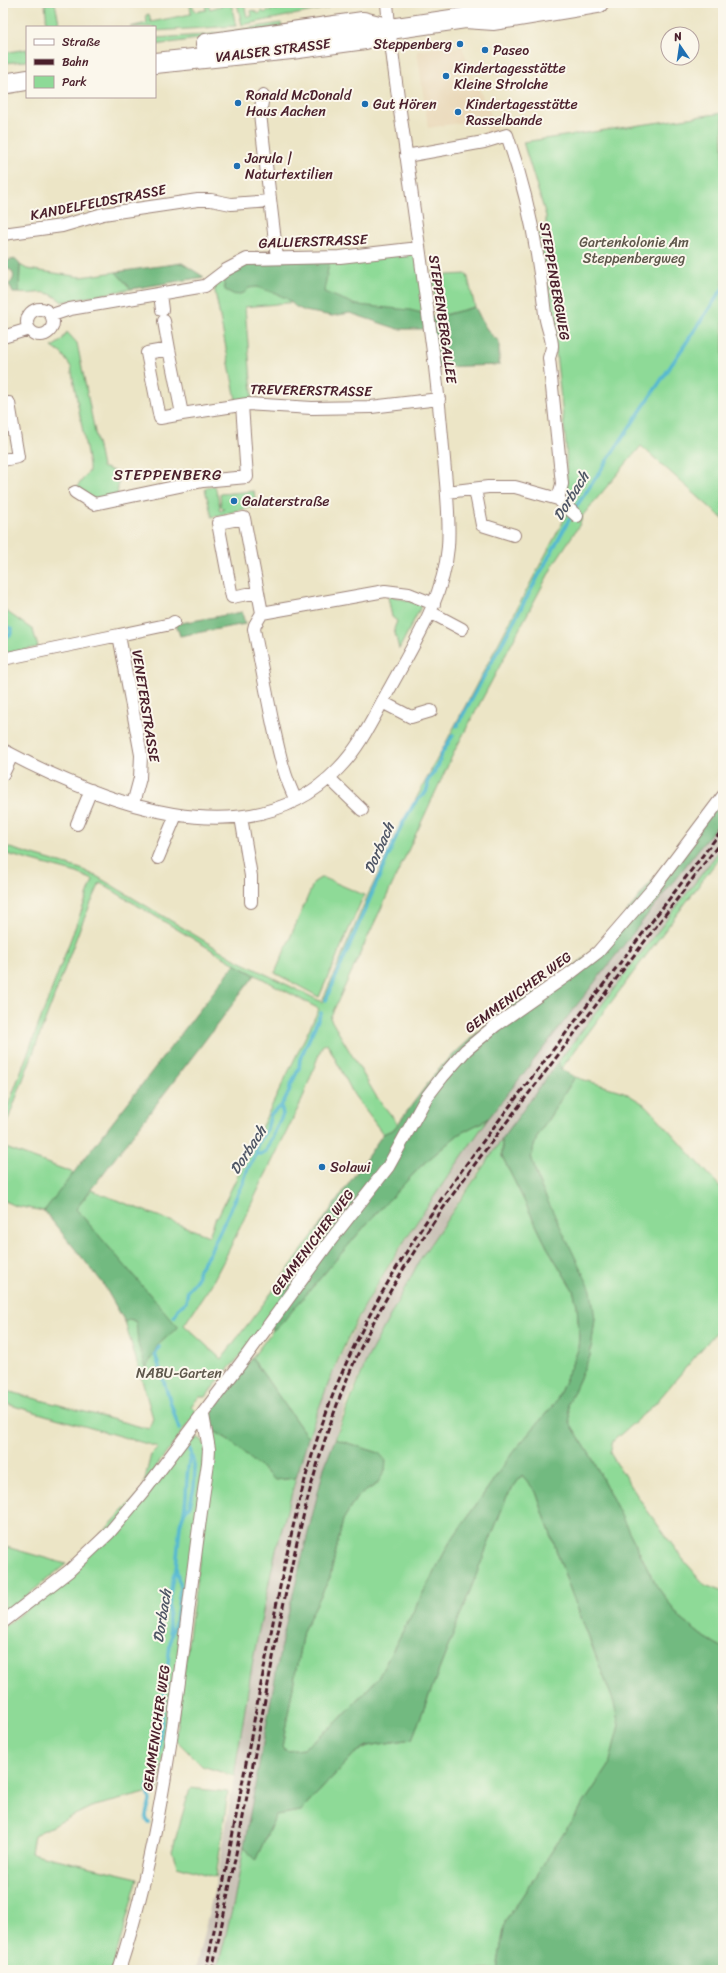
<svg xmlns="http://www.w3.org/2000/svg" width="726" height="1973" viewBox="0 0 726 1973" font-family="Sriracha,sans-serif">
<style>
.built{fill:#ead9ba}
.industrial{fill:#cac3b8}
.green{fill:#8eda97;stroke:#6c7c61}
.forest{fill:#72ba80;stroke:#5e6c56}
.lines{fill:none;stroke-linecap:round;stroke-linejoin:round}
.stream{stroke:#54b8d2;stroke-width:3.5}
.street-casing{stroke:#9b8278;stroke-width:14}
.primary-casing{stroke:#9b8278;stroke-width:22}
.street{stroke:#fff;stroke-width:12}
.primary{stroke:#fff;stroke-width:20}
.rail{stroke:#4a1f2b;stroke-width:3;stroke-dasharray:6 3;stroke-linecap:butt}
.poi-dot{fill:#1f6fb2;stroke:#fbf7ec;stroke-width:1.5}
.labels{text-anchor:middle;stroke-width:4;stroke-linejoin:round;paint-order:stroke}
.poi-label{font-size:14px;fill:#4a1f2b;stroke:#fbf7ec;text-anchor:start}
.street-label{font-size:14px;fill:#4a1f2b;stroke:#fbf7ec}
.park-label{font-size:14px;fill:#5e574b;stroke:#fbf7ec}
.neighbourhood-label{font-size:15px;letter-spacing:1px;fill:#4a1f2b;stroke:#fbf7ec}
.water-label{font-size:15px;font-style:italic;fill:#4e5565;stroke:#fbf7ec}
</style>
<rect width="100%" height="100%" fill="#fbf7ec"/>
<filter id="ink" filterUnits="userSpaceOnUse"><feTurbulence type="fractalNoise" baseFrequency=".025" numOctaves="2"/><feDisplacementMap in="SourceGraphic" scale="8" xChannelSelector="R" yChannelSelector="G"/><feConvolveMatrix kernelMatrix="1 2 1 2 8 2 1 2 1" color-interpolation-filters="sRGB"/></filter>
<filter id="wash" filterUnits="userSpaceOnUse"><feTurbulence type="fractalNoise" baseFrequency=".012" numOctaves="4" result="noise"/><feDisplacementMap in="SourceGraphic" scale="16" xChannelSelector="R" yChannelSelector="G"/><feGaussianBlur stdDeviation="0.9" result="paint"/><feColorMatrix in="noise" values="0 0 0 0 0 0 0 0 0 0 0 0 0 0 0 0 0 1.4 0 .05"/><feComposite in="paint" operator="in"/></filter>
<g filter="url(#wash)">
<rect width="100%" height="100%" fill="#ece5c6"/>
<path class="built" d="M450,45L451,48L462,46L472,74L497,128V132L487,137L484,119L428,128L417,51Z"/>
<path class="industrial" d="M723,818V846L558,1062L475,1176L422,1256L368,1357L347,1403L324,1468L283,1635L234,1902L217,1970H195L219,1869L254,1654L275,1554L308,1438L328,1384L363,1310L394,1259L427,1207L488,1119Z"/>
<path class="green" d="M45,3H55L60,27H47Z
M205,3H208L210,9L231,3L236,26L155,31V27H130L147,23L146,15L149,14L151,22L191,14L190,5L192,4L195,12L206,10Z
M237,3H244L247,17L252,16L251,11L253,10L259,14L262,11L265,13L268,10L271,11L273,8L277,10L279,7L283,9L284,6L288,8L290,4L294,6L296,3L300,5L301,3H326L328,8L242,25Z
M281,23L282,27L155,45V38L205,35Z
M27,49V61L3,63V53Z
M723,113V519L641,446L583,515L580,524L555,562L455,750L330,1018L376,1096L398,1124L394,1129L383,1134L354,1095L327,1043L322,1046L302,1100L224,1260L211,1285L184,1325L221,1359L264,1303L318,1228L325,1237L285,1292L244,1352L221,1377L206,1397H199L191,1406L197,1412L144,1483L151,1454L158,1447L3,1403V1390L149,1429L153,1418L125,1322L130,1319L136,1322L137,1328L158,1345L177,1327L76,1209L91,1190L209,1236L216,1217L218,1216L319,1009L235,964L100,883L80,928L3,1133V1119L93,880L77,873L3,853V846L81,869L98,877L233,958L322,1002L368,895L408,814L567,514L566,445L548,280L538,234L546,232V216L523,142Z
M419,248L429,315L297,302L245,307L253,405H237L213,281Z
M20,265L27,269L81,277L116,272L131,289L62,302C44,286 38,296 19,293Z
M434,271L447,275L467,274L475,307L437,317L432,276Z
M67,332L77,343L102,467L119,473L117,499L94,504L77,487L89,471V465L71,367L62,354L52,347L61,341Z
M215,486L220,506L219,510L221,511L224,509L221,506L220,494L254,491L255,499L252,507L212,517L205,489L207,487Z
M392,596L422,605L399,649L394,629L397,621L392,617L388,597Z
M3,609L33,630L38,647L3,654Z
M723,846V853L561,1069L558,1062Z
M322,877L364,895L319,997L275,973L314,882Z
M575,1077L624,1092L647,1106L723,1190V1324L654,1405L613,1441L610,1453L644,1506L682,1558L705,1585L723,1592V1648L701,1635L680,1618L656,1585L592,1458L570,1423L568,1404L590,1356L595,1319L558,1225L539,1183L531,1156L537,1137Z
M488,1119C445,1181 400,1243 363,1309C340,1350 324,1394 308,1438L252,1358L273,1330L280,1325L370,1220L421,1166L459,1134Z
M502,1139V1156L547,1247L573,1290L577,1305L579,1335L578,1350L556,1402L513,1452L450,1542L378,1678L337,1722L303,1749L287,1751L282,1747L303,1631L330,1577L343,1520L357,1497L377,1484L379,1453L335,1439L368,1357L422,1256Z
M3,1147L74,1173L44,1211L16,1206L3,1200Z
M211,1429L229,1440L275,1480L296,1478L275,1554L254,1654L234,1776L202,1766L175,1739L214,1452V1440Z
M193,1438H198L202,1440L206,1448L171,1711L158,1790L91,1807L34,1835L31,1853L138,1878L112,1970H3V1627L34,1604Z
M522,1475L536,1492L567,1581L614,1703L619,1725L609,1765L505,1922L497,1970H217L234,1902L244,1846L255,1861L276,1815L301,1811L354,1754L368,1746L412,1739L507,1496Z
M3,1546L66,1564L3,1615Z
M190,1788L228,1792L216,1877L177,1866L172,1851Z"/>
<path class="forest" d="M330,257L324,292L357,305L410,310L437,317L475,307C482,320 486,333 499,341V365L435,367L431,329H398L350,313L332,316L305,311L296,307L286,298L274,293L257,287L249,288L244,293L235,295L225,290L222,273L234,265Z
M16,259L20,265L19,293H13L9,284C14,280 15,275 11,270L5,268V261Z
M182,263L204,277L131,289L116,272Z
M242,612L245,624L180,636L176,624Z
M723,787V818L488,1119L459,1134L421,1166L370,1220L280,1325L273,1330L265,1323L285,1292L325,1238L318,1228L383,1134L394,1129L440,1067L496,1015L567,972L594,950L619,922L696,825Z
M235,964L255,975L76,1209L178,1327L158,1345L146,1368L138,1344L136,1322L130,1319L125,1322L102,1282L44,1211Z
M558,1062L561,1069L575,1077L537,1137L531,1156L539,1183L591,1290L595,1319L590,1356L568,1404L570,1423L592,1458L656,1585L680,1618L701,1635L723,1648V1970H497L505,1922L609,1765L619,1725L614,1703L567,1581L536,1492L522,1475L507,1496L412,1739L367,1746L354,1754L301,1811L276,1815L255,1861L244,1846L283,1635L324,1468L335,1439L379,1453L386,1461L385,1471L377,1484L357,1497L343,1520L330,1577L303,1631L282,1747L287,1751L303,1749L337,1722L378,1678L450,1542L513,1452L556,1402L578,1350L579,1335L577,1305L573,1290L547,1247L502,1156V1139Z
M252,1358L308,1438L296,1478L275,1480L229,1440L211,1429V1412Z"/>
<g class="lines">
<path class="stream" d="M3,624L12,630L10,635L3,638
M457,726L576,507L723,288
M326,1000L401,826L414,804L426,792L428,787L427,782L438,766L442,753L453,735
M256,1154L257,1145L267,1129L271,1114L281,1106
M174,1317L178,1309L186,1302L188,1290L197,1279L199,1269L209,1254L243,1183L248,1168L256,1154H261L266,1151L283,1114L281,1106L289,1092L290,1087L299,1068L300,1059L321,1013
M159,1347L155,1354L179,1429
M184,1512C188,1494 185,1475 190,1457
M171,1635C166,1621 170,1583 176,1569
M154,1765L158,1755L171,1635L176,1621L180,1588L176,1568L180,1525L184,1513L190,1505L194,1487L195,1469L190,1449
M149,1823C142,1816 149,1809 150,1801C150,1797 148,1791 147,1787L155,1773"/>
</g>
</g>
<g filter="url(#ink)">
<g class="lines">
<defs>
<path id="street" d="M263,96L260,114L277,258
M406,156L484,142L507,135C527,192 539,254 545,314C546,325 552,337 552,346C552,350 550,354 549,358L562,484L558,499
M3,234L62,226L103,214L198,200H211L231,204L270,201
M160,294L162,310
M27 322a13 13 0 1 1 26 0a13 13 0 1 1-26 0Z
M52,315L70,309L199,287L205,286L226,270L247,259L340,257L419,248
M164,321L169,349
M3,337L29,329
M169,349L182,414L160,418L147,353Z
M3,404L9,403L18,457L3,460
M182,414L247,404L312,408L371,407L439,399
M475,489L482,525L514,535
M75,492L94,504L203,481L247,477L242,405
M447,492L488,487H515L558,499L577,516
M258,592L232,597L218,523L244,518L262,613
M430,612L462,629
M119,635L171,624L174,622
M3,659L119,635L141,755L140,778L133,804
M382,702L411,717L431,711
M3,750C99,801 248,863 338,769C361,746 375,714 391,686C415,642 444,597 448,547C450,522 447,496 445,471C442,436 439,402 435,367C426,296 416,224 406,153C399,103 391,53 387,3
M3,774L12,755
M329,778L362,810
M296,800C283,775 278,747 272,720C266,690 260,659 254,629L255,625L262,613L385,591L409,594L434,604
M241,817L251,876V902
M77,824L91,790
M158,858L176,815
M3,1622L69,1571L109,1533L145,1490L247,1355L330,1241L388,1167L426,1098L443,1076L466,1050L496,1025L572,972L598,952L656,885L723,796
M119,1970C173,1806 182,1633 208,1463L209,1449L203,1415"/>
<path id="primary" d="M468,17L502,3
M206,44L363,22L390,29
M155,63L291,49L365,39L390,29L465,18L494,20L598,3
M3,84L27,80"/>
</defs>
<use href="#street" class="street-casing"/>
<use href="#primary" class="primary-casing"/>
<use href="#street" class="street"/>
<use href="#primary" class="primary"/>
<path class="rail" d="M206,1970C228,1863 247,1755 268,1648C285,1560 302,1471 336,1387C385,1267 464,1165 543,1063C603,985 663,907 723,829
M212,1970C233,1875 250,1779 268,1684C287,1584 306,1484 343,1389C389,1272 467,1173 543,1075C602,997 661,920 720,843"/>
</g>
</g>
<g class="poi-dot">
<circle cx="460" cy="44" r="4"/>
<circle cx="485" cy="50" r="4"/>
<circle cx="446" cy="76" r="4"/>
<circle cx="238" cy="103" r="4"/>
<circle cx="365" cy="104" r="4"/>
<circle cx="458" cy="112" r="4"/>
<circle cx="237" cy="166" r="4"/>
<circle cx="234" cy="501" r="4"/>
<circle cx="322" cy="1167" r="4"/>
</g>
<g class="labels">
<g class="poi-label">
<text x="452" y="49" text-anchor="end">Steppenberg</text>
<text x="493" y="55">Paseo</text>
<text x="454" y="73">Kindertagesstätte<tspan x="454" dy="16">Kleine Strolche</tspan></text>
<text x="246" y="100">Ronald McDonald<tspan x="246" dy="16">Haus Aachen</tspan></text>
<text x="373" y="109">Gut Hören</text>
<text x="466" y="109">Kindertagesstätte<tspan x="466" dy="16">Rasselbande</tspan></text>
<text x="245" y="163">Jarula |<tspan x="245" dy="16">Naturtextilien</tspan></text>
<text x="242" y="506">Galaterstraße</text>
<text x="330" y="1172">Solawi</text>
</g>
<g class="street-label">
<text transform="translate(273 50) rotate(-7)" y="5">VAALSER STRASSE</text>
<text transform="translate(98 202) rotate(-11)" y="5">KANDELFELDSTRASSE</text>
<text transform="translate(313 241) rotate(-2)" y="5">GALLIERSTRASSE</text>
<text transform="translate(555 281) rotate(80)" y="5">STEPPENBERGWEG</text>
<text transform="translate(443 319) rotate(82)" y="5">STEPPENBERGALLEE</text>
<text transform="translate(311 390) rotate(1)" y="5">TREVERERSTRASSE</text>
<text transform="translate(146 706) rotate(81)" y="5">VENETERSTRASSE</text>
<text transform="translate(518 992) rotate(-36)" y="5">GEMMENICHER WEG</text>
<text transform="translate(312 1242) rotate(-53)" y="5">GEMMENICHER WEG</text>
<text transform="translate(156 1728) rotate(-82)" y="5">GEMMENICHER WEG</text>
</g>
<g class="park-label">
<text x="634" y="247">Gartenkolonie Am<tspan x="634" dy="16">Steppenbergweg</tspan></text>
<text x="179" y="1378">NABU-Garten</text>
</g>
<g class="neighbourhood-label">
<text x="168" y="480">STEPPENBERG</text>
</g>
<g class="water-label">
<text transform="translate(571 496) rotate(-58)" y="5">Dorbach</text>
<text transform="translate(379 848) rotate(-66)" y="5">Dorbach</text>
<text transform="translate(248 1150) rotate(-57)" y="5">Dorbach</text>
<text transform="translate(162 1616) rotate(-81)" y="5">Dorbach</text>
</g>
</g>
<rect width="726" height="1973" fill="none" stroke="#fbf7ec" stroke-width="16"/>
<rect x="26" y="26" width="130" height="72" fill="#fbf7ec" stroke="#b4a19f"/>
<rect x="34" y="39" width="20" height="6" fill="#ffffff" stroke="#b4a19f"/>
<text x="62" y="46" font-size="12" fill="#4a1f2b">Straße</text>
<rect x="34" y="59" width="20" height="6" fill="#4a1f2b" stroke="#b4a19f"/>
<text x="62" y="66" font-size="12" fill="#4a1f2b">Bahn</text>
<rect x="34" y="76" width="20" height="12" fill="#8eda97" stroke="#b4a19f"/>
<text x="62" y="86" font-size="12" fill="#4a1f2b">Park</text>
<g transform="translate(680 46) rotate(347)"><circle r="19" fill="#fbf7ec" stroke="#b4a19f"/>
<path d="M0-3L7 15L0 10L-7 15Z" fill="#1f6fb2"/>
<text y="-6" font-size="11" font-weight="bold" text-anchor="middle" fill="#4a1f2b">N</text>
</g>
</svg>
